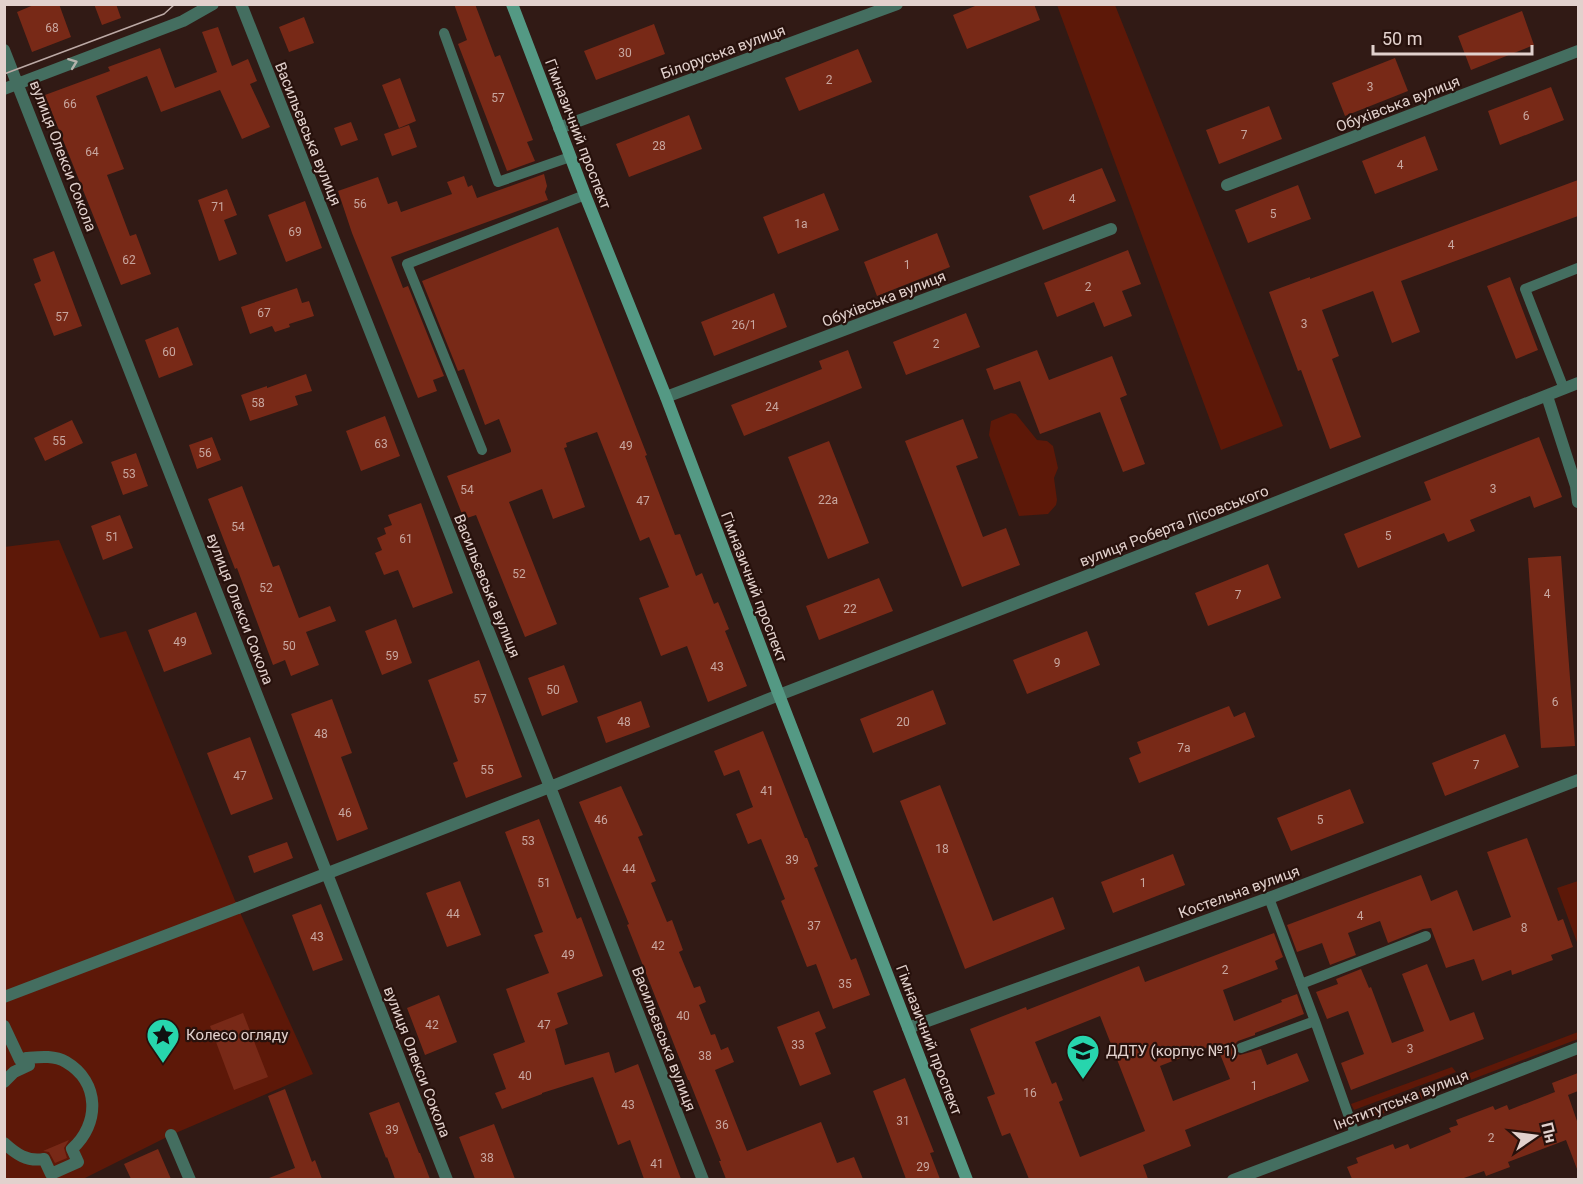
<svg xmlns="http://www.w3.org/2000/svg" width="1583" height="1184" viewBox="0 0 1583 1184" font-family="Roboto,sans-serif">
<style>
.green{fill:#5d1808}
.building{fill:#782917;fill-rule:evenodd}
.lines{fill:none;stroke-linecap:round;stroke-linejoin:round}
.service{stroke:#446e60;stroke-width:10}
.pedestrian{stroke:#446e60;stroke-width:12}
.minor{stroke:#446e60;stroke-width:12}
.secondary{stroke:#549984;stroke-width:12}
.tram{stroke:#bca9a5;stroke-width:1.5}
.oneway{stroke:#b3b3ac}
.labels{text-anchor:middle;stroke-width:4.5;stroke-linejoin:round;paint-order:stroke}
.number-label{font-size:12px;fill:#c8a7a0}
.street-label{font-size:15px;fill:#e2d1cd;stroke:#27110c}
.poi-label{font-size:15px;fill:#e2d1cd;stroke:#27110c;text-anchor:start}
</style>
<rect width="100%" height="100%" fill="#311a15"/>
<path class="green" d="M1057,5H1115L1283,426L1221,450Z
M1011,413L1016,414L1037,440L1047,441L1053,446L1058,468L1054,478L1057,500L1056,505L1048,514L1019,516L989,435L991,421Z
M59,540L100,638L126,631L238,908L313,1074L171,1135L83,1179H5L4,547Z
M1578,881V945L1557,888Z
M1578,1032V1039L1363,1121L1357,1116Z
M1452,1067L1456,1072L1354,1110L1351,1104Z"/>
<path class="building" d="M36,4H59L71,37L32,52L17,12Z
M94,4H116L121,18L102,25Z
M454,4H475L495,57L500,55L533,140L527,142L535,161L507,171L458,44L467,40Z
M980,4H1034L1040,20L967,49L953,15Z
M1522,11L1534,45L1471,70L1458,36Z
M304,17L314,43L289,52L279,27Z
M654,24L665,54L596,80L584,51Z
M218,27L232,66L248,59L257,81L250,84L270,127L242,139L220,90L161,112L147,76L96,96L124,169L107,175L130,236L136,234L151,274L121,285L45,95L110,71L108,67L160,48L175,88L217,72L202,32Z
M858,49L872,82L799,111L785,78Z
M1395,58L1408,91L1345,116L1332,83Z
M400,78L416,121L399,128L382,85Z
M1551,87L1564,120L1500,145L1488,111Z
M1269,106L1282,139L1219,164L1206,130Z
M689,115L702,149L629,177L616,144Z
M351,122L358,140L341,146L334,128Z
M409,125L417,147L392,156L384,134Z
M1425,136L1438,170L1375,194L1362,161Z
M1102,168L1116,201L1043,230L1029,196Z
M544,174L547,186L545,192L548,200L391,257L403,288L408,286L444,376L433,380L437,391L418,398L352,233L338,191L378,177L388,204L397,201L401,212L452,194L447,182L464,176L468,187L472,185L477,198Z
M1578,180V216L1401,281L1420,332L1392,343L1373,291L1322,310L1339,356L1332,359L1361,437L1330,449L1301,370L1298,371L1269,292L1310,277V279Z
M1298,185L1311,219L1248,243L1235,210Z
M227,189L237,215L224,220L237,254L219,261L198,200Z
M824,193L839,230L778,254L763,217Z
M305,201L322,248L286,262L268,215Z
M558,227L647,455L645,456L675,535L680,534L696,576L702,573L714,604L718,602L729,629L725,631L747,686L708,702L687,646L661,656L639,598L669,587L649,537L640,541L597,432L566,443L567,447L564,448L585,507L553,519L542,489L509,502L557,624L525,637L476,515L464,519L447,476L511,452V450L499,419L485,425L464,369L458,371L422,281Z
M937,233L950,267L877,296L864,262Z
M1128,250L1141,284L1122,291L1132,316L1104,327L1094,302L1057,317L1044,283Z
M54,251L82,326L54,336L34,284L41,281L33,259Z
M1510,277L1538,350L1516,359L1487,286Z
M297,288L302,303L309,301L314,316L289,324L290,327L275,332L272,326L250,334L241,307Z
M774,293L787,327L714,356L701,322Z
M966,313L980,347L906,375L893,342Z
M178,327L193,365L159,378L145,340Z
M848,350L862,388L744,436L731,405L822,369L819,361Z
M1037,350L1049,380L1112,356L1127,395L1120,398L1145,464L1123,472L1100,412L1040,434L1020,381L994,390L986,369Z
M306,374L312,391L295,396L298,405L250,421L241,395L267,386V388Z
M385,416L400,456L361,471L346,431Z
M963,419L978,458L956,466L983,537L1006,528L1020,565L962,587L905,441Z
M72,420L83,443L45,461L34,438Z
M212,437L221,460L197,469L189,445Z
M1539,437L1562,497L1534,508L1530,496L1470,520L1475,531L1448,542L1444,533L1358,568L1344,534L1431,500L1424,482Z
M829,441L869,543L828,559L788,457Z
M136,453L148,486L123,495L111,462Z
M242,486L273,567L279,565L299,618L330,606L336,621L306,632L319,665L291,676L285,660L273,665L237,568L235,569L208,499Z
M421,503L453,593L413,608L398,570L384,575L375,553L382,550L377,538L386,534L384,528L392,525L388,515Z
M120,515L133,548L103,560L91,526Z
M1561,556L1575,746L1541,748L1528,558Z
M1268,564L1281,598L1208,626L1195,593Z
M879,578L893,611L819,640L806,606Z
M196,612L212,654L164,672L148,630Z
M396,619L412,663L382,675L365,631Z
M1087,631L1100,665L1027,694L1013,660Z
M479,660L522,777L466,798L453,763L458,761L428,680Z
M564,665L578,702L542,716L528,678Z
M933,690L946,724L873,753L860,719Z
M332,699L352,753L341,757L368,829L337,841L291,714Z
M641,701L650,727L606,743L597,717Z
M1229,706L1234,717L1245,712L1255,737L1139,783L1129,758L1141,753L1137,742Z
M763,731L805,838H807L818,866L814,868L851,960L856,958L870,995L833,1009L816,964L807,967L781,901L785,899L761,839L748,844L736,814L753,807L739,770L724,776L714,751Z
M1505,734L1519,767L1445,796L1432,763Z
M250,737L273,799L231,815L207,753Z
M940,785L993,921L1053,897L1065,929L965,969L900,801Z
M621,786L643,835L638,837L656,881L651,883L667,922L672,920L683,950L679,952L694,988L700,986L706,1002L699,1005L711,1035L715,1034L721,1050L728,1047L734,1062L715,1070L747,1151L821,1122L837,1163L854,1157L863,1179H726L719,1161H721L689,1080H688L627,925L629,924L579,802Z
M1350,789L1364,823L1291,851L1277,818Z
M539,819L577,919L581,917L603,976L557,993L568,1024L555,1029L565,1065L609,1052L615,1073L638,1064L681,1179H644L630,1140L618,1145L593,1077L542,1093V1094L502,1109L495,1093L506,1089L493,1054L525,1042L506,989L549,973L534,935L543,932L505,832Z
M1527,838L1558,921L1563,919L1573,947L1551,955L1553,960L1512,975L1511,970L1482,981L1474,959L1446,968L1431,928L1423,929L1388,943L1380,921L1348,933L1356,955L1330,965L1322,943L1297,952L1287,925L1421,875L1431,901L1457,890L1473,931L1511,917L1487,852Z
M287,842L293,858L254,873L248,856Z
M1173,854L1185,885L1113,913L1101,882Z
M460,881L481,935L447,947L426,893Z
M321,904L343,960L313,971L292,915Z
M1274,933L1283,957L1275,961L1278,969L1223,990L1234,1021L1282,1002L1281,1000L1297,994L1304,1014L1255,1033V1035L1238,1041L1235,1044L1234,1050L1237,1054L1240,1055L1261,1049L1267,1065L1297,1053L1309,1081L1185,1130L1191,1146L1143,1165L1148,1179H1029L1010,1133L1002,1136L987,1097L995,1094L970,1029L1026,1007L1027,1010L1139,966L1145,982ZM1100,1016L1145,1131L1080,1157L1059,1102L1063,1100L1056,1082L1052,1084L1035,1042ZM1216,1044L1230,1079L1173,1101L1160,1066Z
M1427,964L1450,1021L1474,1012L1484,1039L1351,1090L1341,1063L1364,1054L1348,1011L1327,1019L1316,992L1338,984L1336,979L1361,969L1369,988L1371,987L1392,1043L1424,1031L1402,974Z
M439,995L457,1042L425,1055L407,1008Z
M819,1011L826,1028L815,1033L831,1074L800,1086L777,1027Z
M243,1013L268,1077L234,1090L210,1026Z
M1578,1073V1091L1568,1095L1578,1124V1169H1577L1566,1140L1508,1162L1510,1167L1486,1176L1484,1171L1461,1179H1352L1347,1167L1358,1163L1356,1158L1393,1144L1395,1149L1408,1144L1410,1149L1451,1132L1449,1128L1458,1125L1456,1120L1493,1106L1495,1110L1507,1105L1509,1110L1555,1092L1552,1083Z
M905,1078L934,1152L930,1153L940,1179H906L873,1091Z
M285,1089L312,1162L315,1160L322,1179H269V1178L295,1168L268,1096Z
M399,1102L419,1153H420L430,1179H395L387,1157L386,1158L369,1113Z
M494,1124L515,1179H475L459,1137Z
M69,1140L64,1148L67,1158L55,1163L49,1152L43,1151Z
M158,1149L171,1179H131L124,1164Z"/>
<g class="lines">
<path class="service" d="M444,33L498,182L570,157
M1564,389L1525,289L1578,268
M482,450L407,264L585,195
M1269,898L1315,1021L1355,1134
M1301,984L1426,936
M1241,1048L1315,1021"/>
<path class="pedestrian" d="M4,997L238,908
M4,1026L20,1060L27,1062
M4,1082L14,1072L29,1065L26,1058C39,1057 54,1055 66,1062C100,1082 100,1124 72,1149L78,1162L51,1174L44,1159C27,1162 16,1154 4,1143"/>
<path class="minor" d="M241,4L550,787L703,1180
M4,50L447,1180
M4,89L183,21L213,4
M559,128L897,4
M1227,185L1578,51
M1547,396L1576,486L1578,502
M666,397L1111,229
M238,908L550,787L779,695L1239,517L1578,383
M908,1028L1269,898L1578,780
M171,1135L190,1180
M1233,1180L1355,1134L1578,1048"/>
<path class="secondary" d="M512,4L585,195L666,397L779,695L967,1180"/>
<path class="tram" d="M4,74L164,14L175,4"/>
</g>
<defs><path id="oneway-chevron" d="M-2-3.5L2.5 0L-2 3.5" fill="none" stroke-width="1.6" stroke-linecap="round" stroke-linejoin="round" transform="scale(1.5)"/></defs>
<use class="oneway" href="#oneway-chevron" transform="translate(73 63) rotate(-21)"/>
<defs>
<symbol id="sight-pin" viewBox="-11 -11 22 30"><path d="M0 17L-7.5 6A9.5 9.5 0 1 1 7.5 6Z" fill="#27d5ad" stroke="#27110c"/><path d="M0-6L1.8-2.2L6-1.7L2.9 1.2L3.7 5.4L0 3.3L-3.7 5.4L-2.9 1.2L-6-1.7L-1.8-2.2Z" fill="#111"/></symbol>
<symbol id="university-pin" viewBox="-11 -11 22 30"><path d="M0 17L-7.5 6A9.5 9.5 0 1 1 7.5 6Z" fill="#27d5ad" stroke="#27110c"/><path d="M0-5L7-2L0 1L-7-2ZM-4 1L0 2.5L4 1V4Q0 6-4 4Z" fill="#111"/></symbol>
</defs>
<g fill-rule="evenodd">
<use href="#sight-pin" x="144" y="1016" width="38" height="52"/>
<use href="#university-pin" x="1064" y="1032" width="38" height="52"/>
</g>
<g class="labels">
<g class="number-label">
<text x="52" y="32">68</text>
<text x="625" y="57">30</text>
<text x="829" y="84">2</text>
<text x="1370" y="91">3</text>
<text x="498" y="102">57</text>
<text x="70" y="108">66</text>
<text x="1526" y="120">6</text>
<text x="1244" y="139">7</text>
<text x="659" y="150">28</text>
<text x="92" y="156">64</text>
<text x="1400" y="169">4</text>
<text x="1072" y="203">4</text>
<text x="360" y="208">56</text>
<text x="218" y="211">71</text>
<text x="1273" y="218">5</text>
<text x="801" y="228">1а</text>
<text x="295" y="236">69</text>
<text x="1451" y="249">4</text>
<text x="129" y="264">62</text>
<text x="907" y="269">1</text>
<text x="1088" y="291">2</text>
<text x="264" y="317">67</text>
<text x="62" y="321">57</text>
<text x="1304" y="328">3</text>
<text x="744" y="329">26/1</text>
<text x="936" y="348">2</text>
<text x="169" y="356">60</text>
<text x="258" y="407">58</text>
<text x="772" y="411">24</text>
<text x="59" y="445">55</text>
<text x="381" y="448">63</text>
<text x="626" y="450">49</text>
<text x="205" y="457">56</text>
<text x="129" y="478">53</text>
<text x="1493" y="493">3</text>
<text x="467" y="494">54</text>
<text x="828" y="504">22а</text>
<text x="643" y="505">47</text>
<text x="238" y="531">54</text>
<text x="1388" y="540">5</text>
<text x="112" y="541">51</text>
<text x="406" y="543">61</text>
<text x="519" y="578">52</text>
<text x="266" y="592">52</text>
<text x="1547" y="598">4</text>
<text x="1238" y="599">7</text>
<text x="850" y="613">22</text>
<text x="180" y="646">49</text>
<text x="289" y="650">50</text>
<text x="392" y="660">59</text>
<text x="1057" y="667">9</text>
<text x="717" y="671">43</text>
<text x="553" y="694">50</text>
<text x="480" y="703">57</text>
<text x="1555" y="706">6</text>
<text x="624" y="726">48</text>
<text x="903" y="726">20</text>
<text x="321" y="738">48</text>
<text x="1184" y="752">7а</text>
<text x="1476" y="769">7</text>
<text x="487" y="774">55</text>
<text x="240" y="780">47</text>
<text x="767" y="795">41</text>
<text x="345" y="817">46</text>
<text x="601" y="824">46</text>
<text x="1320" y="824">5</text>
<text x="528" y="845">53</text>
<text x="942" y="853">18</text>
<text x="792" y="864">39</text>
<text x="629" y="873">44</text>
<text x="544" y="887">51</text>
<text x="1143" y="887">1</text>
<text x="453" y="918">44</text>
<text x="1360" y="920">4</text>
<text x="814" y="930">37</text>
<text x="1524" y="932">8</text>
<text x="317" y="941">43</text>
<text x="658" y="950">42</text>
<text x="568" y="959">49</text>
<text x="1225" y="974">2</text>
<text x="845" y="988">35</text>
<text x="683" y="1020">40</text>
<text x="432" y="1029">42</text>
<text x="544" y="1029">47</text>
<text x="798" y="1049">33</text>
<text x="1410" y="1053">3</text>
<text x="705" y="1060">38</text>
<text x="525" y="1080">40</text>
<text x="1254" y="1090">1</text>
<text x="1030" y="1097">16</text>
<text x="628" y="1109">43</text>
<text x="903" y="1125">31</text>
<text x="722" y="1129">36</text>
<text x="392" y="1134">39</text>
<text x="1491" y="1142">2</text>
<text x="487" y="1162">38</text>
<text x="657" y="1168">41</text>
<text x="923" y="1171">29</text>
</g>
<g class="street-label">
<text transform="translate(723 52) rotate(-20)" y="5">Білоруська вулиця</text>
<text transform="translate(1398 104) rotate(-21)" y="5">Обухівська вулиця</text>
<text transform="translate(308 134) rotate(68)" y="5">Васильєвська вулиця</text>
<text transform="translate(578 134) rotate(69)" y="5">Гімназичний проспект</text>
<text transform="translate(63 156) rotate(69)" y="5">вулиця Олекси Сокола</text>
<text transform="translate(884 299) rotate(-21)" y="5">Обухівська вулиця</text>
<text transform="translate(1174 526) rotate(-21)" y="5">вулиця Роберта Лісовського</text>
<text transform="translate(487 586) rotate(68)" y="5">Васильєвська вулиця</text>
<text transform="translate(754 587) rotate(69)" y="5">Гімназичний проспект</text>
<text transform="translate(240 609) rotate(69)" y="5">вулиця Олекси Сокола</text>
<text transform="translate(1239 892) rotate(-20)" y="5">Костельна вулиця</text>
<text transform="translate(664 1039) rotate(69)" y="5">Васильєвська вулиця</text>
<text transform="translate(929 1040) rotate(69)" y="5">Гімназичний проспект</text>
<text transform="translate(417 1062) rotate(69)" y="5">вулиця Олекси Сокола</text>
<text transform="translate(1401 1100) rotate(-21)" y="5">Інститутська вулиця</text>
</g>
<g class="poi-label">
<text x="186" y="1040">Колесо огляду</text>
<text x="1106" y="1056">ДДТУ (корпус №1)</text>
</g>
</g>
<rect width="1583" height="1184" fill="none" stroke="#e2d1cd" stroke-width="12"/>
<g transform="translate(1535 1136) rotate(76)" stroke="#27110c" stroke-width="4.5" paint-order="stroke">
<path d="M0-4.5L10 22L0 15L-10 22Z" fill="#e2d1cd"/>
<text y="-9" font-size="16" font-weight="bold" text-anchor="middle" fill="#e2d1cd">Пн</text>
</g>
<path d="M1373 45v9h159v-9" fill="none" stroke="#e2d1cd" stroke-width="3"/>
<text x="1382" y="45" font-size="18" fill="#e2d1cd" stroke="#27110c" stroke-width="4.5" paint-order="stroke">50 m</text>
</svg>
